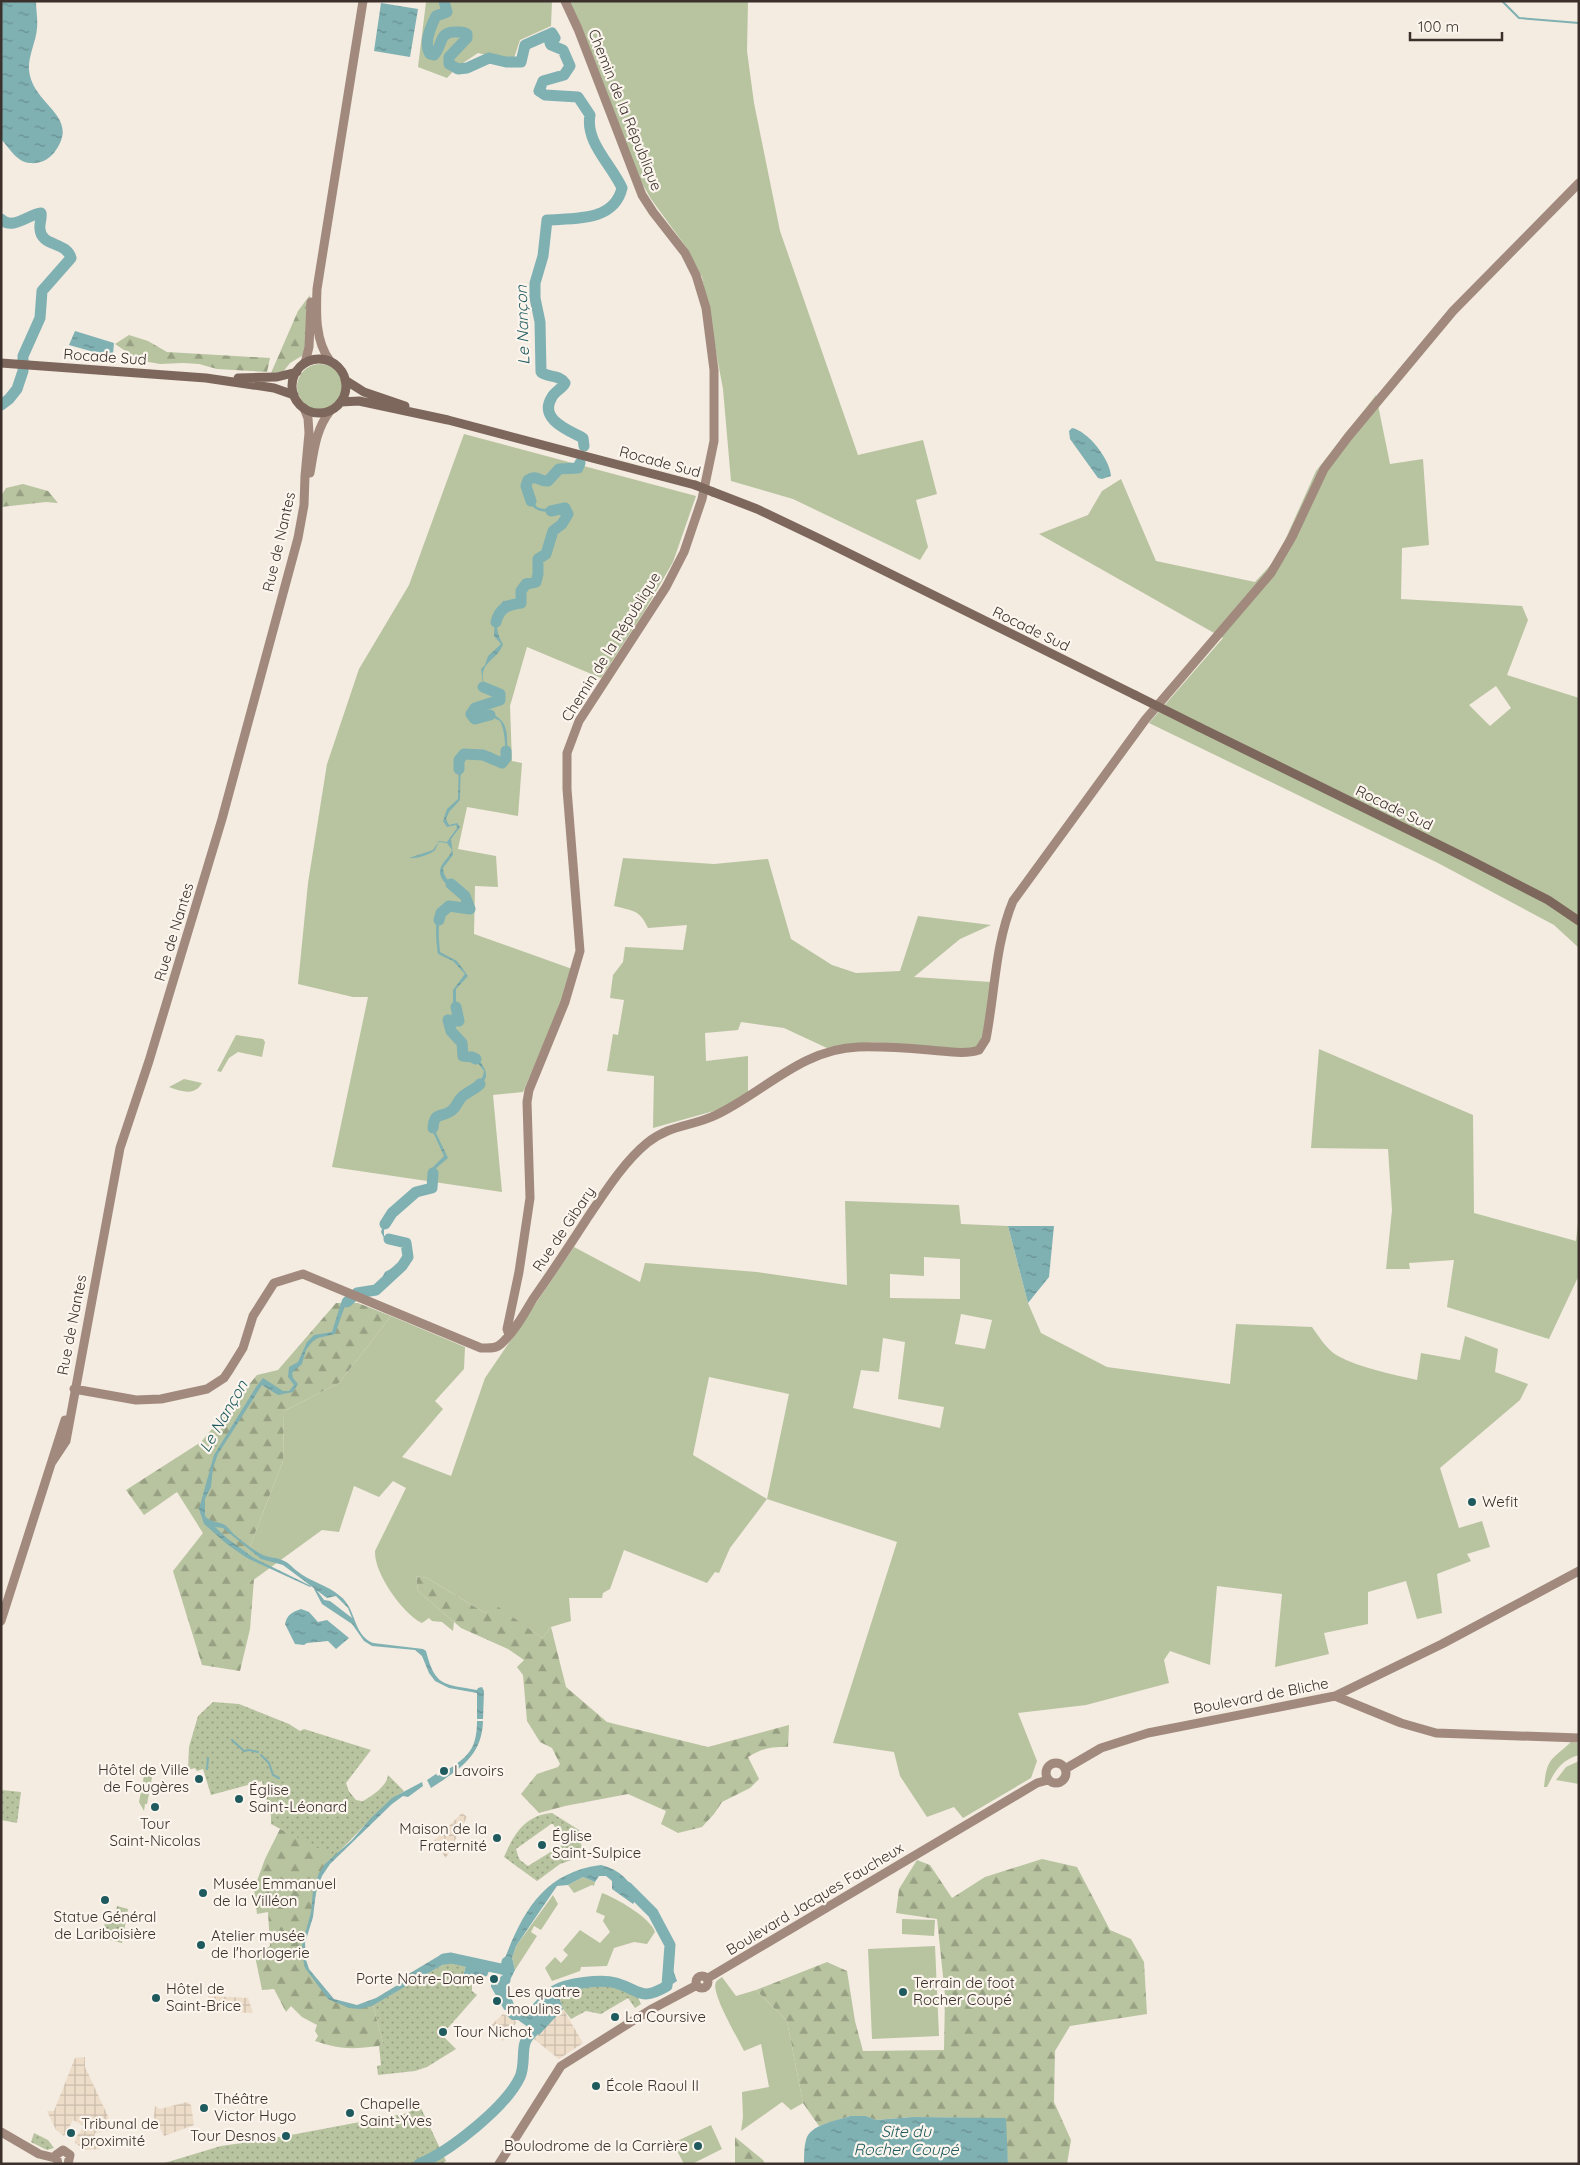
<svg xmlns="http://www.w3.org/2000/svg" width="1580" height="2165" viewBox="0 0 1580 2165" font-family="Quicksand,sans-serif">
<style>
.grass{fill:#b8c4a0;fill-rule:evenodd}
.forest{fill:url(#forest-firs)}
.park{fill:url(#park-dots);fill-rule:evenodd}
.plaza{fill:url(#plaza-grid)}
.water{fill:url(#water-ripples)}
.lines{fill:none;stroke-linecap:round;stroke-linejoin:round}
.stream{stroke:#7fb0b2;stroke-width:2}
.canal{stroke:#7fb0b2;stroke-width:6}
.river{stroke:#7fb0b2;stroke-width:11}
.secondary{stroke:#a18a7d;stroke-width:9}
.primary{stroke:#7d675c;stroke-width:9}
.primary-bridge{stroke:#7d675c;stroke-width:9}
.poi-dot{fill:#1f5a5e;stroke:#fbf5ee;stroke-width:2}
.labels{text-anchor:middle;stroke-width:4.5;stroke-linejoin:round;paint-order:stroke}
.street-label{font-size:15px;fill:#3b302b;stroke:#fbf5ee}
.poi-label{font-size:15px;fill:#3b302b;stroke:#fbf5ee;text-anchor:start}
.water-label{font-size:16px;font-style:italic;fill:#1f5a5e;stroke:#fbf5ee}
</style>
<defs>
<pattern id="forest-firs" width="22" height="20" patternUnits="userSpaceOnUse" patternTransform="scale(1.25)"><rect width="22" height="20" fill="#b8c4a0"/><path d="M5 1l3.5 6h-7zM16 11l3.5 6h-7z" fill="#97a083"/></pattern>
<pattern id="park-dots" width="8" height="8" patternUnits="userSpaceOnUse" patternTransform="scale(1.25)"><rect width="8" height="8" fill="#b8c4a0"/><path d="M2 2h.1M6 6h.1" fill="none" stroke="#97a083" stroke-width="1.8" stroke-linecap="round"/></pattern>
<pattern id="plaza-grid" width="8" height="8" patternUnits="userSpaceOnUse" patternTransform="scale(1.25)"><rect width="8" height="8" fill="#ecdcc8"/><path d="M0 4h8M4 0v8" fill="none" stroke="#cbbdac"/></pattern>
<pattern id="water-ripples" width="26" height="14" patternUnits="userSpaceOnUse" patternTransform="scale(1.25)"><rect width="26" height="14" fill="#7fb0b2"/><path d="M2 4q2-2 4 0t4 0M15 11q2-2 4 0t4 0" fill="none" stroke="#699091"/></pattern>
</defs>
<rect width="100%" height="100%" fill="#f4ebe1"/>
<path class="grass" d="M425,1H552L551,26L520,40L513,61L478,53L457,67L447,78L418,67L426,2Z
M568,1H748L747,51L754,103L780,231L858,455L923,440L937,494L916,500L928,547L920,560L793,499L731,481L723,389L702,277L686,247L651,199L639,178Z
M297 387a23 23 0 1 1 46 0a23 23 0 1 1-46 0Z
M1376,395L1390,464L1423,459L1429,545L1402,548L1401,599L1522,606L1528,620L1507,675L1579,698V948L1554,925L1438,863L1149,723L1223,638L1039,534L1088,515L1102,491L1121,479L1156,561L1255,582L1277,558L1316,471ZM1496,686L1511,708L1490,726L1469,705Z
M464,434L696,496L673,562L644,612L601,678L527,647L510,706L512,761L522,763L518,816L467,807L458,849L496,856L498,887L475,886L474,934L575,970L523,1092L493,1095L502,1192L332,1167L368,997H353L298,984L308,883L327,764L359,669L409,585Z
M623,858L714,864L768,859L791,939L832,965L856,973L900,971L918,916L991,925L960,939L914,977L991,982L984,1039L979,1046L969,1050L872,1042L827,1048L784,1028L741,1022L738,1030L705,1033L706,1061L748,1056V1094L721,1109L653,1128L654,1076L607,1071L613,1034L618,1035L624,1000L610,998L613,975L623,962L625,947L683,950L687,925L648,928C639,909 633,911 614,906Z
M236,1035L263,1039L265,1042L262,1057L238,1052L229,1058L221,1072L217,1071Z
M1319,1049L1473,1115L1474,1213L1576,1241L1579,1214V1275L1549,1339L1447,1307L1454,1260L1409,1263L1410,1269H1386L1392,1210L1388,1149L1311,1148Z
M184,1079L202,1083C194,1097 181,1091 169,1087Z
M845,1201L959,1205L961,1224L1008,1226L1028,1303L1041,1333L1107,1367L1230,1384L1236,1324L1312,1327C1320,1338 1327,1350 1338,1356C1360,1368 1392,1374 1417,1380L1421,1353L1460,1360L1465,1336L1498,1349L1495,1372L1528,1384L1520,1400L1440,1468L1459,1528L1482,1521L1490,1547L1467,1554L1471,1561L1437,1574L1442,1613L1417,1619L1406,1581L1368,1592V1624L1324,1633L1329,1654L1275,1667L1282,1594L1217,1586L1210,1665L1170,1651L1164,1660L1169,1683L1086,1705L1018,1713L1037,1761L1031,1778L963,1818L954,1807L927,1817L900,1776L894,1752L833,1743L897,1542L767,1499L730,1548L719,1573L715,1572L707,1583L624,1550L610,1589L603,1593L602,1598H569L571,1621L551,1627L542,1638L497,1607L485,1613L427,1578L416,1576L418,1591L454,1622L453,1631L442,1622L432,1621L429,1618L422,1623C402,1613 374,1573 375,1551L406,1488L393,1481L379,1497L354,1486L339,1532L322,1530L241,1589L250,1546L283,1461L284,1411L339,1383L391,1316L465,1347L464,1369L435,1401L443,1409L402,1457L451,1476L485,1378L574,1247L640,1282L645,1263L757,1272L847,1285ZM924,1257L960,1259V1299L890,1298V1274L924,1276ZM961,1314L992,1320L985,1349L955,1344ZM883,1338L905,1342L898,1399L944,1407L940,1428L853,1408L861,1370L879,1372ZM709,1377L789,1394L767,1499L693,1455Z
M1571,1742L1579,1743V1755C1561,1760 1555,1771 1547,1787H1544C1547,1757 1551,1761 1571,1742Z
M1579,1761V1784L1556,1780L1566,1767Z
M145,1770L153,1772L147,1804H145L144,1811L139,1802Z
M583,1877L595,1882L594,1886L592,1885L574,1893L568,1885Z
M602,1893C616,1898 651,1918 655,1932L647,1944L634,1942L614,1948L607,1966L581,1967L580,1971L552,1981L545,1968L555,1957L561,1963L568,1955L563,1950L580,1930L600,1943L610,1932L603,1921L605,1916L596,1912Z
M553,1895L558,1904L541,1930L534,1926L531,1932L537,1936L515,1970L512,1958L516,1946Z
M902,1919L935,1920L934,1936L902,1934Z
M935,1946L939,2036L872,2039L868,1949Z
M722,1977L736,1996L756,1990L787,2021L803,2103L791,2110L782,2102L741,2131L743,2117L742,2092L769,2087L761,2044L744,2051C739,2040 710,1992 716,1982C717,1980 720,1979 722,1977Z
M711,2125L722,2149L692,2164H684L673,2143Z"/>
<path class="forest" d="M310,295L305,354L290,363L283,372L271,373L298,311Z
M129,335L148,341L167,352L270,358L267,372L217,369L199,364L183,363L160,364L132,359L127,352L115,344Z
M23,484L48,491L58,503L46,502L1,507V496L6,488Z
M336,1303H358L391,1316L339,1383L284,1411L283,1461L250,1546L242,1588L254,1579L250,1629L240,1671L202,1665L173,1571L203,1533L177,1492L144,1515L126,1490L201,1442L257,1375L278,1370Z
M416,1576L427,1578L485,1613L497,1606L542,1638L551,1627L566,1687L607,1722L708,1747L789,1725L788,1747C768,1747 764,1748 748,1757L759,1779L750,1788L722,1802L714,1814L702,1827L678,1833L661,1824L666,1811L628,1794L565,1806L539,1813L521,1794L537,1774L558,1767L560,1764L552,1748L540,1742L527,1721L523,1675L517,1667L524,1660L508,1649L461,1628L418,1591Z
M345,1787L356,1800L366,1802L359,1831L328,1863L320,1876L303,1950L310,1974L328,1997L352,2008L371,2002L373,2005L383,2043L379,2046C353,2049 341,2050 315,2041L318,2036L315,2031L317,2025L302,2017L291,2006L286,2012L274,1989L262,1990L255,1956L270,1946L268,1912L257,1914L254,1889L265,1859L280,1829L290,1833Z
M1042,1859L1077,1867L1110,1930L1131,1939L1144,1962L1147,2014L1070,2026L1055,2051L1054,2102L1071,2140L1067,2164H1008L1007,2152L974,2118L912,2117L876,2120L866,2116H850L819,2126L803,2103L787,2021L756,1990L827,1962L847,1971L855,2021L863,2051L944,2050L945,1995L937,1919L896,1913L899,1889L917,1860L930,1865L952,1898L985,1877Z
M735,2137L763,2160L765,2164H735Z"/>
<path class="park" d="M213,1702L239,1704L289,1724L300,1731L304,1729L371,1750L346,1783L352,1801L356,1805C367,1799 387,1788 388,1775L404,1791L392,1799L333,1856L271,1824V1816L266,1797L269,1796L265,1795L263,1789L266,1787H263L262,1781L211,1795L203,1769L197,1771L195,1768L188,1770L189,1747L198,1716Z
M1,1790L21,1792L17,1823L1,1820Z
M552,1813L579,1830L583,1856L560,1864L537,1881L504,1857C514,1834 525,1815 552,1813ZM551,1824H553L565,1843L528,1866C518,1858 520,1862 516,1849Z
M117,1906L128,1909L122,1943L102,1938L107,1912L113,1913L116,1911Z
M449,1961H467L462,1980L472,1983V1991L477,1995L446,2030L442,2028L440,2030L442,2035L456,2049L427,2067L415,2071L378,2075L377,2066L381,2065L379,2046L383,2043L373,2005Z
M577,1982L615,1983L636,1993L641,2004L635,2008L628,1998L601,2014L586,2011L571,2019L563,2009L559,1997L568,1985Z
M419,2104L446,2161L442,2164H161L221,2146L264,2140L408,2113Z
M34,2133L48,2140L54,2148L47,2150L31,2142Z"/>
<path class="plaza" d="M462,1813L467,1817L446,1858L433,1842Z
M208,1996L248,1998L253,2013L206,2011Z
M563,2009L583,2043L559,2059L534,2039Z
M503,2014L515,2020L516,2023L503,2041L499,2038L497,2040L487,2029Z
M85,2057V2067L114,2129L95,2133L94,2137L100,2149L86,2150L75,2143L77,2136L84,2126L73,2120L64,2136L56,2130L47,2111H54L75,2058Z
M187,2102L191,2105L194,2125L164,2136L154,2117L155,2106L160,2109Z"/>
<path class="water" d="M1,1H36C36,10 38,20 37,28C36,42 28,56 29,70C32,105 80,115 56,150C50,159 41,164 30,163C18,163 9,148 1,139Z
M381,3L418,9L410,57L374,51Z
M75,331L114,343L113,354L94,352L69,345Z
M1072,428C1088,431 1110,459 1111,476L1102,479L1098,478L1070,439L1069,431Z
M528,487L530,496L537,507C548,512 557,505 568,508L570,513L564,523L555,527L547,554L538,559L540,568L537,582L527,583L522,591L523,603L507,604C495,616 494,630 503,644C497,662 476,661 485,688L502,693V701C491,702 477,703 472,714L474,719L492,714C511,722 506,739 508,756L502,764L488,754L465,752L461,756L460,800L449,812L446,819L449,825L457,823L460,827L451,839L453,855L443,868C444,885 461,885 469,897C471,900 471,905 471,908L449,905C435,915 439,937 440,952L457,961L468,976L456,989V1002L461,1021L449,1019L453,1031L463,1042L464,1055C473,1056 476,1057 481,1063C496,1083 474,1086 464,1095C459,1100 456,1107 452,1112L441,1113L435,1121L436,1133L448,1158L434,1170V1186L428,1190H417L391,1213L384,1229V1236L387,1238L406,1241C416,1257 401,1266 390,1277C385,1281 381,1287 375,1290C368,1292 361,1289 356,1294L354,1293L358,1289H366L378,1286L385,1272L400,1264L408,1246L405,1242L384,1238L381,1232C388,1210 403,1202 419,1187L427,1189L432,1185V1168L444,1156L433,1132L432,1119L442,1110L452,1109C455,1104 457,1098 461,1094C469,1086 482,1086 484,1071L473,1057H463L461,1042L453,1036L446,1020V1017L459,1016L453,1004V990L465,974L453,961L438,954C436,942 432,906 448,902C454,901 462,904 467,905L466,896C457,891 435,882 441,867C444,860 450,857 452,850L447,843L439,842C437,844 437,847 435,850C430,855 416,859 409,858L433,850L439,841L447,842L457,828L456,825L447,827L443,821L447,809L458,799L459,755L463,750L491,752L502,761L506,756C505,746 505,729 500,721L488,715L477,723H471L466,716C476,695 487,705 501,698L499,692L484,691L481,669L485,665L488,656L501,644L494,636L495,614L503,601L521,600L519,589L527,580H536L538,570L535,559L548,549L553,525C561,522 566,520 568,511L565,508C544,515 529,514 525,488Z
M1008,1226H1054L1049,1277L1028,1303Z
M350,1298L354,1300L345,1306L335,1334L318,1338L312,1342L306,1350L302,1364L292,1373L293,1378L298,1384L293,1392L278,1395L262,1385L218,1454L213,1468L211,1487L205,1499V1516C211,1523 218,1521 225,1525C229,1528 232,1533 236,1536C243,1542 252,1549 261,1554C268,1558 275,1557 282,1560C288,1562 292,1567 297,1571C310,1582 328,1585 340,1596C357,1609 352,1634 373,1643L423,1649L426,1651C435,1687 444,1684 477,1690L478,1688L482,1687L484,1691L483,1719H477V1693L449,1688L435,1681L429,1673L422,1656L415,1650L372,1646L364,1641L352,1624L322,1604L314,1589L315,1588L324,1600L330,1601L352,1618L348,1608L336,1596L327,1598L283,1565L261,1559L223,1528L215,1527L228,1539L254,1558L311,1586L310,1587L247,1558L228,1545L204,1524L199,1509L214,1455L256,1387L263,1378L283,1391H289L294,1385L288,1377L289,1367L298,1362L307,1342L314,1335L332,1332L341,1303L343,1300Z
M301,1609L309,1612L318,1622L327,1620L349,1638L336,1649L328,1641L307,1643L304,1645L295,1644L285,1624C287,1615 292,1612 301,1609Z
M477,1721H483C482,1757 458,1770 431,1788L427,1780L436,1774L438,1776C464,1759 477,1754 477,1721Z
M422,1782L423,1786L408,1797L403,1796L392,1804L330,1864L322,1876L316,1892L313,1917L305,1943L306,1960L309,1969L334,1999L357,2005L376,1998L401,1983L407,1975L442,1954L460,1956L459,1961H449L372,2006L360,2009L349,2008L328,1999L305,1968L302,1954V1945L311,1912L313,1890L319,1873L325,1864L352,1840L371,1818L392,1798Z
M601,1865C620,1870 628,1879 638,1896L633,1904L612,1889V1881L606,1876H599L595,1882L583,1877L568,1885L557,1886L516,1946L512,1958L515,1970L510,1980L505,1977V1973L500,1971C520,1918 539,1873 601,1865Z
M468,1958L495,1966L494,1972L489,1971L487,1976L472,1979L470,1982L462,1980Z
M665,1969L673,1970L677,1981L668,1987L666,1983Z
M568,1982V1988L559,1997L563,2009L539,2035L518,2020H512L506,2015L509,2012L524,2013L545,1992L550,1990L552,1987Z
M850,2116H866L876,2120L912,2117L1006,2118L1008,2164H804C804,2156 804,2147 806,2140C810,2124 837,2121 850,2116Z"/>
<g class="lines">
<path class="stream" d="M1502,1L1519,18L1579,23
M232,1740L244,1751L249,1750L258,1752
M261,1755L269,1763L273,1775L279,1778
M207,1769L208,1758"/>
<path class="canal" d="M494,1986L506,2007"/>
<path class="river" d="M444,1L447,12L436,16C431,26 423,43 430,54L434,55C443,46 438,31 456,32C461,32 463,31 467,34V38L449,57V64L458,69L467,68L489,58L506,62H521L525,45L552,33L555,38L550,43L551,45L563,50L570,66L564,75L543,81L539,91L545,95L578,97L590,115C585,142 611,164 622,188C614,222 574,218 547,220L543,256L535,283V298L540,322L541,372C548,378 559,374 565,383C562,389 555,391 552,397C538,419 568,430 583,438L584,446
M1,219C12,231 29,214 41,213C42,219 39,224 40,229C41,247 66,241 71,258L42,291L40,318L23,356V371L17,389L9,399L1,405
M531,501L526,486L528,480C537,474 539,482 548,481L559,469L578,468L580,463
M496,622C500,607 508,605 521,603V591L526,584L536,582L538,574V559L546,554L553,531L562,524L568,514L565,508L551,511
M483,687L500,694V700L475,708L471,714L475,719L490,715
M459,769V760L464,754L483,755L502,763L506,758V751
M439,920L441,913L449,906L470,909L465,896L451,884
M456,1007L459,1021L448,1020L451,1031L462,1043L463,1056L472,1057L476,1059
M433,1128C434,1111 442,1118 451,1111C456,1108 457,1102 461,1098C466,1092 475,1090 480,1084
M385,1224L392,1213L416,1192L432,1188L433,1173
M347,1302L357,1293L376,1290L402,1266L408,1257L406,1243L389,1239
M444,1959L451,1958L506,1970L507,1962
M505,1980C499,1990 504,1995 508,2004
M554,1991C567,1983 601,1979 616,1983C640,1990 640,2002 667,1986L670,1945L653,1913L627,1887
M419,2164C449,2152 506,2107 520,2077C525,2066 522,2051 525,2043C527,2036 532,2033 536,2028"/>
<path class="secondary" d="M330,361C315,341 316,313 317,289L363,1
M305,363L309,347L311,302
M310,473C314,450 316,429 330,411
M509,1335L507,1329L519,1272L530,1198L527,1102L529,1090L565,1002L580,951L567,789V753L579,721L666,587L684,552L702,499L714,441V370L706,308L696,275L685,253L653,212L642,195L578,29L565,1
M74,1389L136,1400L161,1399L207,1389L224,1378L230,1369L243,1348L253,1316L274,1283L303,1274L481,1348C490,1348 496,1349 502,1343C515,1331 524,1314 533,1299C552,1272 570,1245 588,1217C605,1192 623,1163 647,1143C671,1124 691,1127 716,1115C764,1092 802,1049 858,1047C882,1046 906,1048 930,1050C945,1051 964,1055 979,1050L986,1039C995,993 995,944 1013,901L1145,720L1271,573L1292,537L1324,469L1348,437L1453,311L1579,183
M52,1462L66,1441L120,1148L149,1061L222,819L298,538L304,505L305,476L309,433L308,418L304,408
M1,1621L65,1420
M1335,1696L1401,1723L1436,1733L1579,1738
M1046 1773a10 10 0 1 1 20 0a10 10 0 1 1-20 0Z
M1065,1769L1101,1748L1148,1733L1335,1696L1442,1644L1579,1571
M696 1982a6 6 0 1 1 12 0a6 6 0 1 1-12 0Z
M708,1978L1037,1783L1048,1780
M1,2132L39,2154L55,2158
M58,2164L56,2155L63,2150L70,2155L68,2164
M499,2164L561,2066L650,2010L697,1985"/>
<path class="primary" d="M292 386a27 27 0 1 1 54 0a27 27 0 1 1-54 0Z
M1,363L206,378L274,388L294,395
M238,378L277,377L297,372
M345,380L364,392L405,406
M341,402L359,401L448,420L695,485
M713,492L757,509L820,539L1135,695
M1199,727L1468,859L1548,900L1579,921"/>
<path class="primary-bridge" d="M695,485L713,492
M1135,695L1199,727"/>
</g>
<g class="poi-dot">
<circle cx="1472" cy="1502" r="5"/>
<circle cx="444" cy="1771" r="5"/>
<circle cx="199" cy="1779" r="5"/>
<circle cx="239" cy="1799" r="5"/>
<circle cx="155" cy="1807" r="5"/>
<circle cx="497" cy="1838" r="5"/>
<circle cx="542" cy="1845" r="5"/>
<circle cx="203" cy="1893" r="5"/>
<circle cx="105" cy="1900" r="5"/>
<circle cx="201" cy="1945" r="5"/>
<circle cx="494" cy="1979" r="5"/>
<circle cx="903" cy="1992" r="5"/>
<circle cx="156" cy="1998" r="5"/>
<circle cx="497" cy="2001" r="5"/>
<circle cx="615" cy="2017" r="5"/>
<circle cx="443" cy="2032" r="5"/>
<circle cx="596" cy="2086" r="5"/>
<circle cx="204" cy="2108" r="5"/>
<circle cx="350" cy="2113" r="5"/>
<circle cx="71" cy="2133" r="5"/>
<circle cx="286" cy="2136" r="5"/>
<circle cx="698" cy="2146" r="5"/>
</g>
<g class="labels">
<g class="street-label">
<text transform="translate(625 110) rotate(68)" y="5">Chemin de la République</text>
<text transform="translate(105 357) rotate(4)" y="5">Rocade Sud</text>
<text transform="translate(660 462) rotate(15)" y="5">Rocade Sud</text>
<text transform="translate(279 542) rotate(-77)" y="5">Rue de Nantes</text>
<text transform="translate(1031 629) rotate(26)" y="5">Rocade Sud</text>
<text transform="translate(611 647) rotate(-58)" y="5">Chemin de la République</text>
<text transform="translate(1394 808) rotate(26)" y="5">Rocade Sud</text>
<text transform="translate(174 932) rotate(-73)" y="5">Rue de Nantes</text>
<text transform="translate(564 1229) rotate(-56)" y="5">Rue de Gibary</text>
<text transform="translate(72 1325) rotate(-79)" y="5">Rue de Nantes</text>
<text transform="translate(1261 1696) rotate(-11)" y="5">Boulevard de Bliche</text>
<text transform="translate(815 1899) rotate(-31)" y="5">Boulevard Jacques Faucheux</text>
</g>
<g class="poi-label">
<text x="1482" y="1507">Wefit</text>
<text x="189" y="1775" text-anchor="end">Hôtel de Ville<tspan x="189" dy="17">de Fougères</tspan></text>
<text x="454" y="1776">Lavoirs</text>
<text x="249" y="1795">Église<tspan x="249" dy="17">Saint-Léonard</tspan></text>
<text x="155" y="1829" text-anchor="middle">Tour<tspan x="155" dy="17">Saint-Nicolas</tspan></text>
<text x="487" y="1834" text-anchor="end">Maison de la<tspan x="487" dy="17">Fraternité</tspan></text>
<text x="552" y="1841">Église<tspan x="552" dy="17">Saint-Sulpice</tspan></text>
<text x="213" y="1889">Musée Emmanuel<tspan x="213" dy="17">de la Villéon</tspan></text>
<text x="105" y="1922" text-anchor="middle">Statue Général<tspan x="105" dy="17">de Lariboisière</tspan></text>
<text x="211" y="1941">Atelier musée<tspan x="211" dy="17">de l'horlogerie</tspan></text>
<text x="484" y="1984" text-anchor="end">Porte Notre-Dame</text>
<text x="913" y="1988">Terrain de foot<tspan x="913" dy="17">Rocher Coupé</tspan></text>
<text x="166" y="1994">Hôtel de<tspan x="166" dy="17">Saint-Brice</tspan></text>
<text x="507" y="1997">Les quatre<tspan x="507" dy="17">moulins</tspan></text>
<text x="625" y="2022">La Coursive</text>
<text x="453" y="2037">Tour Nichot</text>
<text x="606" y="2091">École Raoul II</text>
<text x="214" y="2104">Théâtre<tspan x="214" dy="17">Victor Hugo</tspan></text>
<text x="360" y="2109">Chapelle<tspan x="360" dy="17">Saint-Yves</tspan></text>
<text x="81" y="2129">Tribunal de<tspan x="81" dy="17">proximité</tspan></text>
<text x="276" y="2141" text-anchor="end">Tour Desnos</text>
<text x="688" y="2151" text-anchor="end">Boulodrome de la Carrière</text>
</g>
<g class="water-label">
<text transform="translate(522 325) rotate(-92)" y="6">Le Nançon</text>
<text transform="translate(223 1416) rotate(-60)" y="6">Le Nançon</text>
<text x="906" y="2137">Site du<tspan x="906" dy="18">Rocher Coupé</tspan></text>
</g>
</g>
<rect width="1580" height="2165" fill="none" stroke="#3b302b" stroke-width="5"/>
<path d="M1410 32v8h92v-8" fill="none" stroke="#3b302b" stroke-width="2.5"/>
<text x="1418" y="32" font-size="15" fill="#3b302b" stroke="#fbf5ee" stroke-width="4" paint-order="stroke">100 m</text>
</svg>
